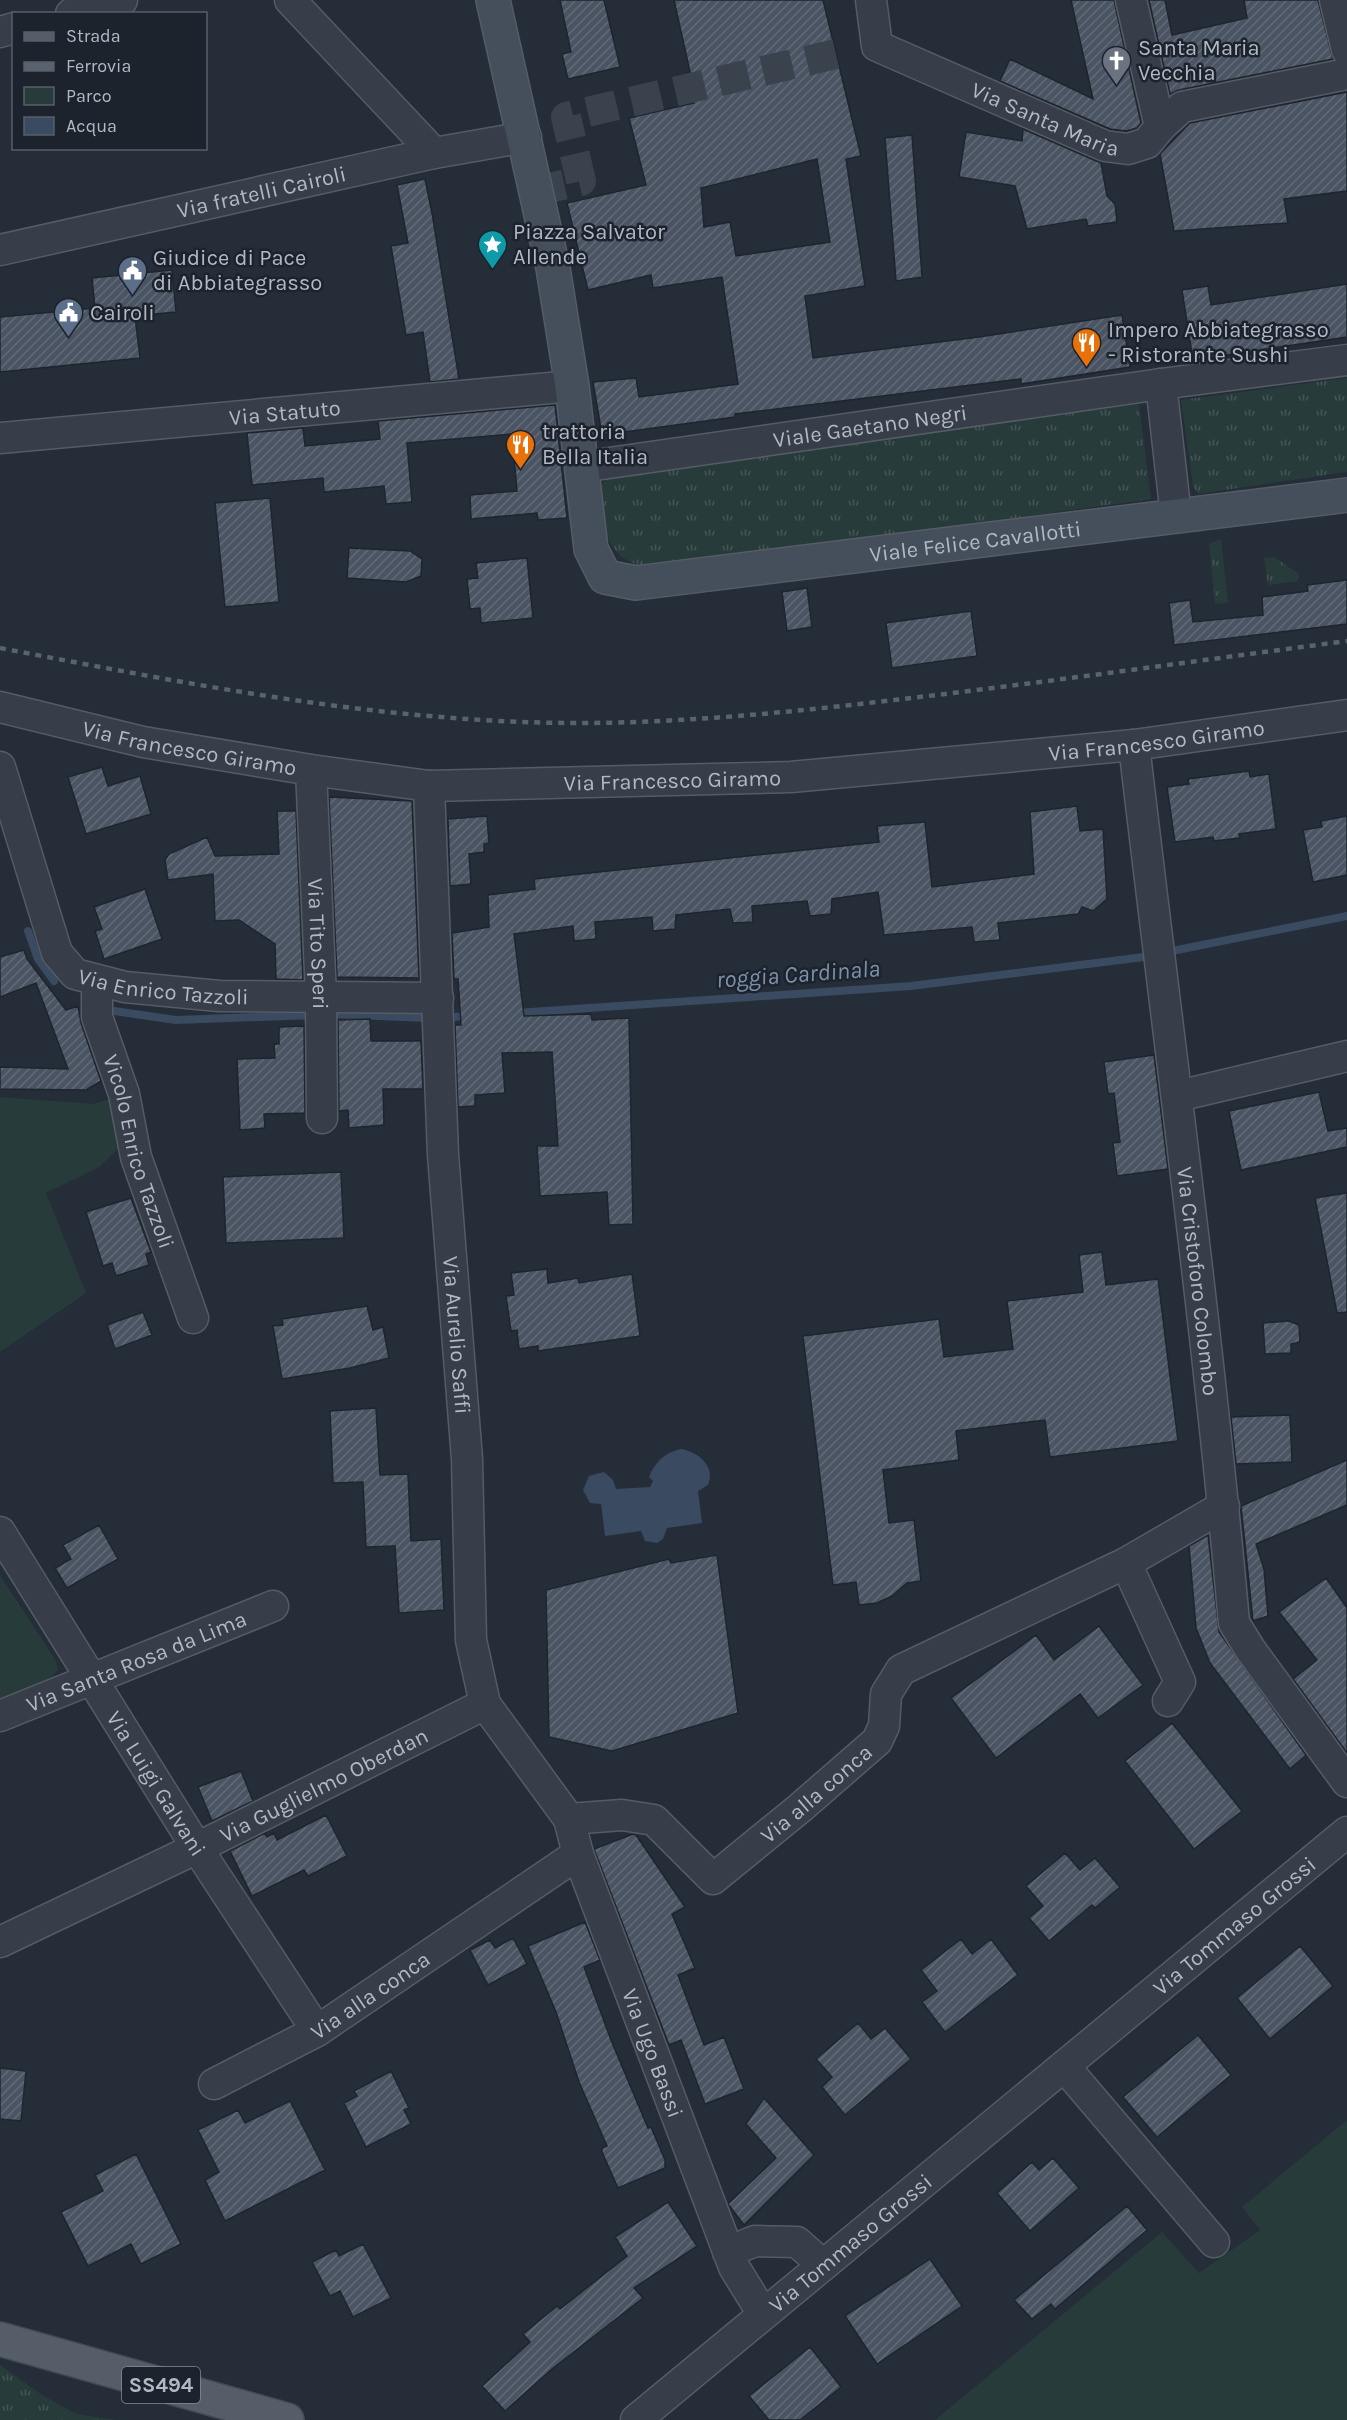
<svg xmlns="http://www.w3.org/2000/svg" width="1347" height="2420" viewBox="0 0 1347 2420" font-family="Karla,sans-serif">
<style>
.grass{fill:url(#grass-tufts)}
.park{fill:#283b3b}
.water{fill:#3a4a60}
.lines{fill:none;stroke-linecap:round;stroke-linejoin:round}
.stream{stroke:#3a4a60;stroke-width:8}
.building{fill:url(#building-hatch);stroke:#1e252f;stroke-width:1.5;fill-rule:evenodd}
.street-tunnel{stroke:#39424d;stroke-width:30;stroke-dasharray:30 15;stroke-linecap:butt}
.street-casing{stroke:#555c66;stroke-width:33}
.secondary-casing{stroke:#555c66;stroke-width:36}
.primary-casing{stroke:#434a55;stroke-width:36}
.street{stroke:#373e49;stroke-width:30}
.secondary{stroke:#454e5b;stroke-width:33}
.primary{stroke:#555d69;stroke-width:33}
.rail{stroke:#59636f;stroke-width:4.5;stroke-dasharray:6 6;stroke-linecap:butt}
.labels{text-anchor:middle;stroke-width:5;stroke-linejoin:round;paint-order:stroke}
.shield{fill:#1c232d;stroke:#858c97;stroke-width:1.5}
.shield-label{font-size:21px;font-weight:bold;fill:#b2b9c5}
.poi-label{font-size:22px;fill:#b2b9c5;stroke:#1c232d;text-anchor:start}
.street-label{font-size:22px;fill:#b2b9c5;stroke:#1c232d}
.water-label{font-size:24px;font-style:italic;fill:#7c90aa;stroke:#1c232d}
</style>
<defs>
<pattern id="grass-tufts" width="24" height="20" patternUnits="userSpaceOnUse" patternTransform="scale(1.5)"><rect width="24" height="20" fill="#283b3b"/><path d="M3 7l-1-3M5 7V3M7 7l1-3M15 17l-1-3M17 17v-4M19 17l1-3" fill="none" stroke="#455556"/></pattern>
<pattern id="building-hatch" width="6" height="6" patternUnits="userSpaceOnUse" patternTransform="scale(1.5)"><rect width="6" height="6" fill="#4a5462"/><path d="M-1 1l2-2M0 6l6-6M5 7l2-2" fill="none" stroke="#626a77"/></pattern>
</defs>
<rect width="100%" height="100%" fill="#242d38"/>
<path class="grass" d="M1347,378V472L1198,494L1193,486L1181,400Z
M1139,404L1151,499L654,568C605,563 603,529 599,489L607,478L623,473Z
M1221,539L1228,603L1215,604L1209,544Z
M1274,557L1299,574L1298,581L1268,585L1264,558Z
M0,2365L42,2395L76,2414L116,2420H0Z"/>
<path class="park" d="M0,1097L94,1104L115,1097L126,1142L99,1167L46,1193L86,1293L0,1352Z
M0,1575L55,1659L58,1669C48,1687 19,1692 0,1700Z
M1347,2120V2420H935L1162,2232L1199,2273L1260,2230L1242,2207Z"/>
<path class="water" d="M681,1449C698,1452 716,1466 708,1485L698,1491L702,1523L667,1528L663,1539L657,1543L645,1541L641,1531L605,1536L601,1504L590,1503L583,1490L589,1476L604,1472L613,1480L616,1489L650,1487L653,1481L649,1477C656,1461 664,1453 681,1449Z"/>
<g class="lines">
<path class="stream" d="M28,931L38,959L54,981
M1172,951L1347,916
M114,1011L176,1020L315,1015
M516,1013L911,986L1144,957
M330,1014L428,1018
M453,1017L471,1016"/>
</g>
<path class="building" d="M560,0H604L620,67L568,79L562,54L571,52Z
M674,0H823L861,156L846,159L865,286L805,296L813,358L979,337L1122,315L1130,367L1021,384V379L735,414V417L602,435L593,382L636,378L639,397L738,384L722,277L653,288L651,275L588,290L567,203L646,185L629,118L694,103L687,73L690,72ZM817,159L830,242L736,256L730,222L704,227L701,188Z
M1071,0H1114L1141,123L1137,128L1126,131L1110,129L1000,81L1010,59L1093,99Z
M1149,0H1165L1172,35L1247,18L1244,0H1318L1333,59L1179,90L1170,94Z
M1347,92V191L1284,199L1288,223L1174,231L1160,154L1190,123Z
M1023,129L1101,163L1107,196L1115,204L1117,222L1088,226L1086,219L1027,229L1015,186L959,177L966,132L1022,141Z
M912,135L922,277L896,281L885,138Z
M425,179L432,213L459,379L430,382L423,332L406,335L391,246L408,243L397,185Z
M172,270L176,312L135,316L140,358L0,372V317L95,308L92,278Z
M1347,284V337L1193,360L1182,290L1208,286L1211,305Z
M555,405L567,518L538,520L537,513L471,519L470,495L517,491L512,434L407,443L412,502L386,504L384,486L324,492L323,478L252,485L247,433L303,428L305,446L380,439L378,421Z
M270,498L279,602L225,607L215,503Z
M349,548L410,551L422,559L421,576L406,582L347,578Z
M527,558L533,618L481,623L480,608L470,609L467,579L478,578L476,563Z
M1347,580V624L1174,645L1169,603L1190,600L1193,622L1263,615L1262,597L1308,591L1307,585Z
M807,588L812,627L787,631L782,592Z
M971,611L977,656L892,668L886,623Z
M102,767L108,786L140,776L151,814L86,834L68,777Z
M1249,771L1250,777L1269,774L1276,829L1239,834L1240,838L1214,841L1213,837L1175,842L1167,787L1189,784L1188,779Z
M329,797L412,801L419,978L337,977Z
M1077,806L1080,831L1103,829L1107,899L1093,911L1082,907L1078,914L998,923L1000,940L974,942L972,927L884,935L878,892L832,899L831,914L810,916L807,901L752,906L753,922L733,923L730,909L676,915L675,929L653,931L652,917L595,922L596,939L574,941L573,926L514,934L524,1016L591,1014L592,1020L629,1018L633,1224L609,1225L607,1192L540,1196L537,1146H558L552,1052L502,1053L505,1093L475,1095V1106L458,1107L455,1025H461L458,979H454L452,933L489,927L488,895L535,889L534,879L879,842L877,826L925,822L932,887L1034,874L1030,812Z
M277,811H296L303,980L276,979L275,944L239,920L215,921L213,874L168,880L165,860L169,854L207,837L215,856L279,854Z
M487,816L489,843L484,844V852L469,854L471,884L450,886L448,819Z
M1347,816V875L1313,882L1303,830L1322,827L1321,821Z
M145,889L162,939L104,959L95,931L102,929L94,907Z
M24,950L27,959L66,1010L78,1006L81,1023L101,1081L86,1090L0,1089V1067L68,1069L36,983L0,997V957Z
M370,1019L371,1041H421L423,1089H383L384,1125L349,1128L348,1110L339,1111L338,1020Z
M304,1026L305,1113L264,1114L265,1128L240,1130L237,1059L275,1058L274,1044H279V1027Z
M1154,1055L1168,1169L1117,1176L1113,1143L1120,1142L1114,1093L1108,1094L1104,1062Z
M1319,1092L1328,1131L1347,1128V1147L1241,1170L1229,1111Z
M341,1172L344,1238L226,1243L223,1177Z
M1347,1193V1312L1337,1313L1315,1198Z
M131,1198L151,1252L146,1254L149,1265L116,1276L112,1263L103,1266L86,1212Z
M1102,1252L1106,1285L1158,1279L1178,1441L1050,1457L1045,1420L956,1431L959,1460L883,1470L889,1523L914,1520L921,1581L907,1583L892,1596L877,1603L859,1605L856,1582L833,1585L803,1336L939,1319L944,1357L1013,1349L1007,1301L1083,1292L1079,1255Z
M547,1269L548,1283L578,1278L579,1283L632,1274L640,1336L538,1351V1346L519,1349L517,1330L511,1331L506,1296L514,1295L511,1273Z
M367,1306L373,1330L383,1327L389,1358L350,1368L282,1379L273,1326L283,1325L282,1319Z
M143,1312L152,1335L115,1349L107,1325Z
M1289,1321L1299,1325L1300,1342L1291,1344V1353L1265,1354L1263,1323Z
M376,1408L380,1475L408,1474L411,1541L441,1539L444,1610L399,1613L395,1546L366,1547L363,1482L333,1483L330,1411Z
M1290,1415L1292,1462L1236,1464L1231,1417Z
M1347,1460V1505L1256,1544L1264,1569L1268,1616L1253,1621L1241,1506Z
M99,1525L118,1559L67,1588L55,1568L71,1559L63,1545Z
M1208,1535L1219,1632L1306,1755L1290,1769L1210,1663L1196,1628L1189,1546Z
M717,1555L738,1713L612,1751L549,1737L546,1590L669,1559L671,1563Z
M1326,1578L1347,1608V1753L1293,1679L1317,1660L1279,1612Z
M1099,1626L1143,1685L1098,1718L1080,1694L996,1758L951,1698L1036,1635L1054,1660Z
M1172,1723L1242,1811L1194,1849L1125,1761Z
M241,1771L253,1801L212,1821L198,1787Z
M326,1815L347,1856L308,1876L304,1870L252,1896L230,1851L265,1833L267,1837L274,1833L277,1840Z
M633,1834L636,1835L685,1907L672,1914L695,1968L678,1975L704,2045L724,2037L744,2089L705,2104L681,2040L669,2045L594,1849Z
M1065,1853L1080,1870L1095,1858L1120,1887L1095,1908L1092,1905L1049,1941L1029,1918L1043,1906L1026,1886Z
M585,1922L600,1960L584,1967L611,2040L648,2128L651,2127L665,2160V2168L618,2188L602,2152V2148L607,2146L579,2082L556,2012L528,1946Z
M513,1938L527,1964L488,1985L470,1950L490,1940L495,1948Z
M961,1939L972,1954L991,1939L1018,1975L945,2032L922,2002L937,1991L921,1970Z
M1300,1946L1333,1986L1270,2039L1237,1998Z
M858,2023L871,2039L885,2028L911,2059L845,2115L822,2087L832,2077L816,2059Z
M1198,2035L1231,2075L1157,2137L1123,2097Z
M0,2068L26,2071L21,2121L0,2119Z
M391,2071L409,2108L404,2110L411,2124L366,2147L344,2103L357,2096L354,2091Z
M764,2098L814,2155L744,2225L728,2204L776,2158L746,2124Z
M290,2101L325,2170L225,2221L205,2180L219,2172L198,2130L238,2110L245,2123Z
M136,2154L181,2244L141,2264L131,2244L88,2266L61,2212L103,2191L95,2175Z
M1053,2158L1079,2188L1030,2231L997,2193L1032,2162L1039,2170Z
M668,2202L697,2246L634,2288L643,2298L552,2369L505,2411L482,2386L530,2342L523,2334L557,2306L560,2309L627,2256L615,2237Z
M1127,2206L1147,2230L1055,2309L1051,2304L1032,2319L1014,2300Z
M363,2244L391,2298L353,2317L340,2291L330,2296L312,2262L336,2250L339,2256Z
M930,2259L962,2306L877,2364L845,2316Z
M810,2347L841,2387L800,2420H769L749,2396Z"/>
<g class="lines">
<path class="street-tunnel" d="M535,191L581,181L566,117L836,54"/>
<defs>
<g id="street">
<path d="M290,0L434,153"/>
<path id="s1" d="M871,0L877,46L1105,146L1128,149L1147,143L1160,127L1182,107L1347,74"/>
<path d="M1131,0L1160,127"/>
<path d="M1335,0L1347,50"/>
<path d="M71,14L122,0"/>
<path d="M0,32L14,28"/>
<path id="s2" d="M0,250L434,153L526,137"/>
<path d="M1161,384L1176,516"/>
<path id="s3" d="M0,438L572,386"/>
<path id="s4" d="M581,467L1161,384L1347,360"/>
<path id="s5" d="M0,707L143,742L311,770L429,786L791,777L1134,745L1347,715"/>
<path id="s6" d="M1134,745C1168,1037 1208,1329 1234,1623L1250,1649L1347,1782"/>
<path id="s7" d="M0,767L57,953L75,974L125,987L219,996L438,998"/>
<path id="s8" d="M311,770L321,996L322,1118"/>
<path id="s9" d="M429,786L443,1155L467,1459L471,1640L485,1704L569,1819L578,1854L734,2267L763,2314"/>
<path id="s10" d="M97,981V1017L124,1094L136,1157L193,1318"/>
<path d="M1178,1096L1347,1056"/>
<path id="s11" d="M0,1532L197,1848L317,2031"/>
<path d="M1126,1563L1180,1682L1168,1701"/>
<path id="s12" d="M0,1716L273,1606"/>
<path id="s13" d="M569,1819L622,1815L654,1820L713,1879L800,1808L877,1741L884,1726L886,1694L901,1670L1126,1563L1224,1506"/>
<path id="s14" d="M0,1942L197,1848L485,1704"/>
<path d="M1064,2066L1214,2242"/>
<path id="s15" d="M214,2084L317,2031L578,1854"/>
<path d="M728,2252L755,2241L797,2242L823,2265"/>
<path id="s16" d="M636,2420L1347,1832"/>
</g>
<g id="secondary">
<path id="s17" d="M493,0L553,268L572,386L591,549L605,577L636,583L1347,495"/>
</g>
<path id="primary" d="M0,2339L287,2420"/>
</defs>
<use href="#street" class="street-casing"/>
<use href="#secondary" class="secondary-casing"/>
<use href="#primary" class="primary-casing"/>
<use href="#street" class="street"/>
<use href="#secondary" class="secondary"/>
<use href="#primary" class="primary"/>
<path class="rail" d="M0,648C195,685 388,724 588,723C713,722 837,707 961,692C1090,676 1218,658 1347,641"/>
</g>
<defs>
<symbol id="church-pin" viewBox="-11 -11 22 30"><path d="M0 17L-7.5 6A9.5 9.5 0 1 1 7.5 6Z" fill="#6b7280" stroke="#1c232d"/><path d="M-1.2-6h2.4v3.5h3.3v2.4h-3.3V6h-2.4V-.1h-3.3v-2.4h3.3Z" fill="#fff"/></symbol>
<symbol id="sight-pin" viewBox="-11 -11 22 30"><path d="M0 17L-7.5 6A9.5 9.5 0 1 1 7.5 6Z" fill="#0f9aa8" stroke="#1c232d"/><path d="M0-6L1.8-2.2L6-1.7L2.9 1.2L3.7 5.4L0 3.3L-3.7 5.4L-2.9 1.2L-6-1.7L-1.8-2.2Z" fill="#fff"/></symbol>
<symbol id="civic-pin" viewBox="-11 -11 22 30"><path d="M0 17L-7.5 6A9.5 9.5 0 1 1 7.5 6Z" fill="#5c6f8a" stroke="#1c232d"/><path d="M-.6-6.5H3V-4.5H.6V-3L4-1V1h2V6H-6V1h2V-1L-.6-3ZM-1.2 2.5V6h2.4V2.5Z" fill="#fff"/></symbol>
<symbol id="restaurant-pin" viewBox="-11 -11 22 30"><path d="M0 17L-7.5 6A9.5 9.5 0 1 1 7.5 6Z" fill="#e8710a" stroke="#1c232d"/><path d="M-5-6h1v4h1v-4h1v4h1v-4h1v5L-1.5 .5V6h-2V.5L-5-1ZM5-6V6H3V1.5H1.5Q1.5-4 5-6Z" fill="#fff"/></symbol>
</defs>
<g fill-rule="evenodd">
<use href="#church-pin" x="1100" y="44" width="33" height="45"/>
<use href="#sight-pin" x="476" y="228" width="33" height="45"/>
<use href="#civic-pin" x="116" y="254" width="33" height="45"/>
<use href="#civic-pin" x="52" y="296" width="33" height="45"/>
<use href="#restaurant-pin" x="1070" y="326" width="33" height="45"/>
<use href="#restaurant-pin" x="504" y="428" width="33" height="45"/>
</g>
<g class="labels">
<rect class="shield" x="122" y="2367" width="78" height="36" rx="4.5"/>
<g class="shield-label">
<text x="161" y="2392">SS494</text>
</g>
<g class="poi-label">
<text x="1138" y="55">Santa Maria<tspan x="1138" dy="25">Vecchia</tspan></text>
<text x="513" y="239">Piazza Salvator<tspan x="513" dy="25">Allende</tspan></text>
<text x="153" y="265">Giudice di Pace<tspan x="153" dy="25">di Abbiategrasso</tspan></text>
<text x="90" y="320">Cairoli</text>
<text x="1108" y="337">Impero Abbiategrasso<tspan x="1108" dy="25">- Ristorante Sushi</tspan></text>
<text x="542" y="439">trattoria<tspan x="542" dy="25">Bella Italia</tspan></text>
</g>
<g class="street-label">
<text dy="8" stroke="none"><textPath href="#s1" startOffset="230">Via Santa Maria</textPath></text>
<text dy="8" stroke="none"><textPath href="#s2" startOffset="268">Via fratelli Cairoli</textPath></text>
<text dy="8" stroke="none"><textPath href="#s3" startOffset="286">Via Statuto</textPath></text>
<text dy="8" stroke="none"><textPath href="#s4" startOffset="292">Viale Gaetano Negri</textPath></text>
<text dy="8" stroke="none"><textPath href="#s17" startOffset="963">Viale Felice Cavallotti</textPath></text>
<text dy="8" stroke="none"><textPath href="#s5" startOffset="1166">Via Francesco Giramo</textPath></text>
<text dy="8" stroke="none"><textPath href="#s5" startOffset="194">Via Francesco Giramo</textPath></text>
<text dy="8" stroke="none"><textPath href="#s5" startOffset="680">Via Francesco Giramo</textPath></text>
<text dy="8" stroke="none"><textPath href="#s8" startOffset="174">Via Tito Speri</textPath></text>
<text dy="8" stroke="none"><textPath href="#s7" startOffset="312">Via Enrico Tazzoli</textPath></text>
<text dy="8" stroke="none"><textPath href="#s10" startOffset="177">Vicolo Enrico Tazzoli</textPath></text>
<text dy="8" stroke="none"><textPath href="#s6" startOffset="540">Via Cristoforo Colombo</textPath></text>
<text dy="8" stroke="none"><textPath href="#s9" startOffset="550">Via Aurelio Saffi</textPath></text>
<text dy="8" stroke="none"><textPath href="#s12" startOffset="147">Via Santa Rosa da Lima</textPath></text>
<text dy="8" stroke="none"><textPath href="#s11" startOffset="296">Via Luigi Galvani</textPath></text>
<text dy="8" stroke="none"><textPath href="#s14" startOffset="360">Via Guglielmo Oberdan</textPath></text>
<text dy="8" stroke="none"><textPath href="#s13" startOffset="303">Via alla conca</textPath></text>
<text dy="8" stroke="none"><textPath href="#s16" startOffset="776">Via Tommaso Grossi</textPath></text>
<text dy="8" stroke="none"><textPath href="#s15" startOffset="180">Via alla conca</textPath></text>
<text dy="8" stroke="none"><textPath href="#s9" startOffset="1312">Via Ugo Bassi</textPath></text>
<text dy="8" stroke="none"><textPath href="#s16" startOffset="278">Via Tommaso Grossi</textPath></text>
</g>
<g class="water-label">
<text transform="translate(798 974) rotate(-4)" y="8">roggia Cardinala</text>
</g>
</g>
<rect x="12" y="12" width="195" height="138" fill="#1c232d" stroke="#585f6a" stroke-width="1.5"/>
<rect x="24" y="32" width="30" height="9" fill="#555d69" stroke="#585f6a" stroke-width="1.5"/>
<text x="66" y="42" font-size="18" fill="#b2b9c5">Strada</text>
<rect x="24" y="62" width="30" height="9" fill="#59636f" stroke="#585f6a" stroke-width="1.5"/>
<text x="66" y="72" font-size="18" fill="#b2b9c5">Ferrovia</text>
<rect x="24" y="87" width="30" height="18" fill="#283b3b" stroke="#585f6a" stroke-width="1.5"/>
<text x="66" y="102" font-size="18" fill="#b2b9c5">Parco</text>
<rect x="24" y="117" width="30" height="18" fill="#3a4a60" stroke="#585f6a" stroke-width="1.5"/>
<text x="66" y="132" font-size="18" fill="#b2b9c5">Acqua</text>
</svg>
